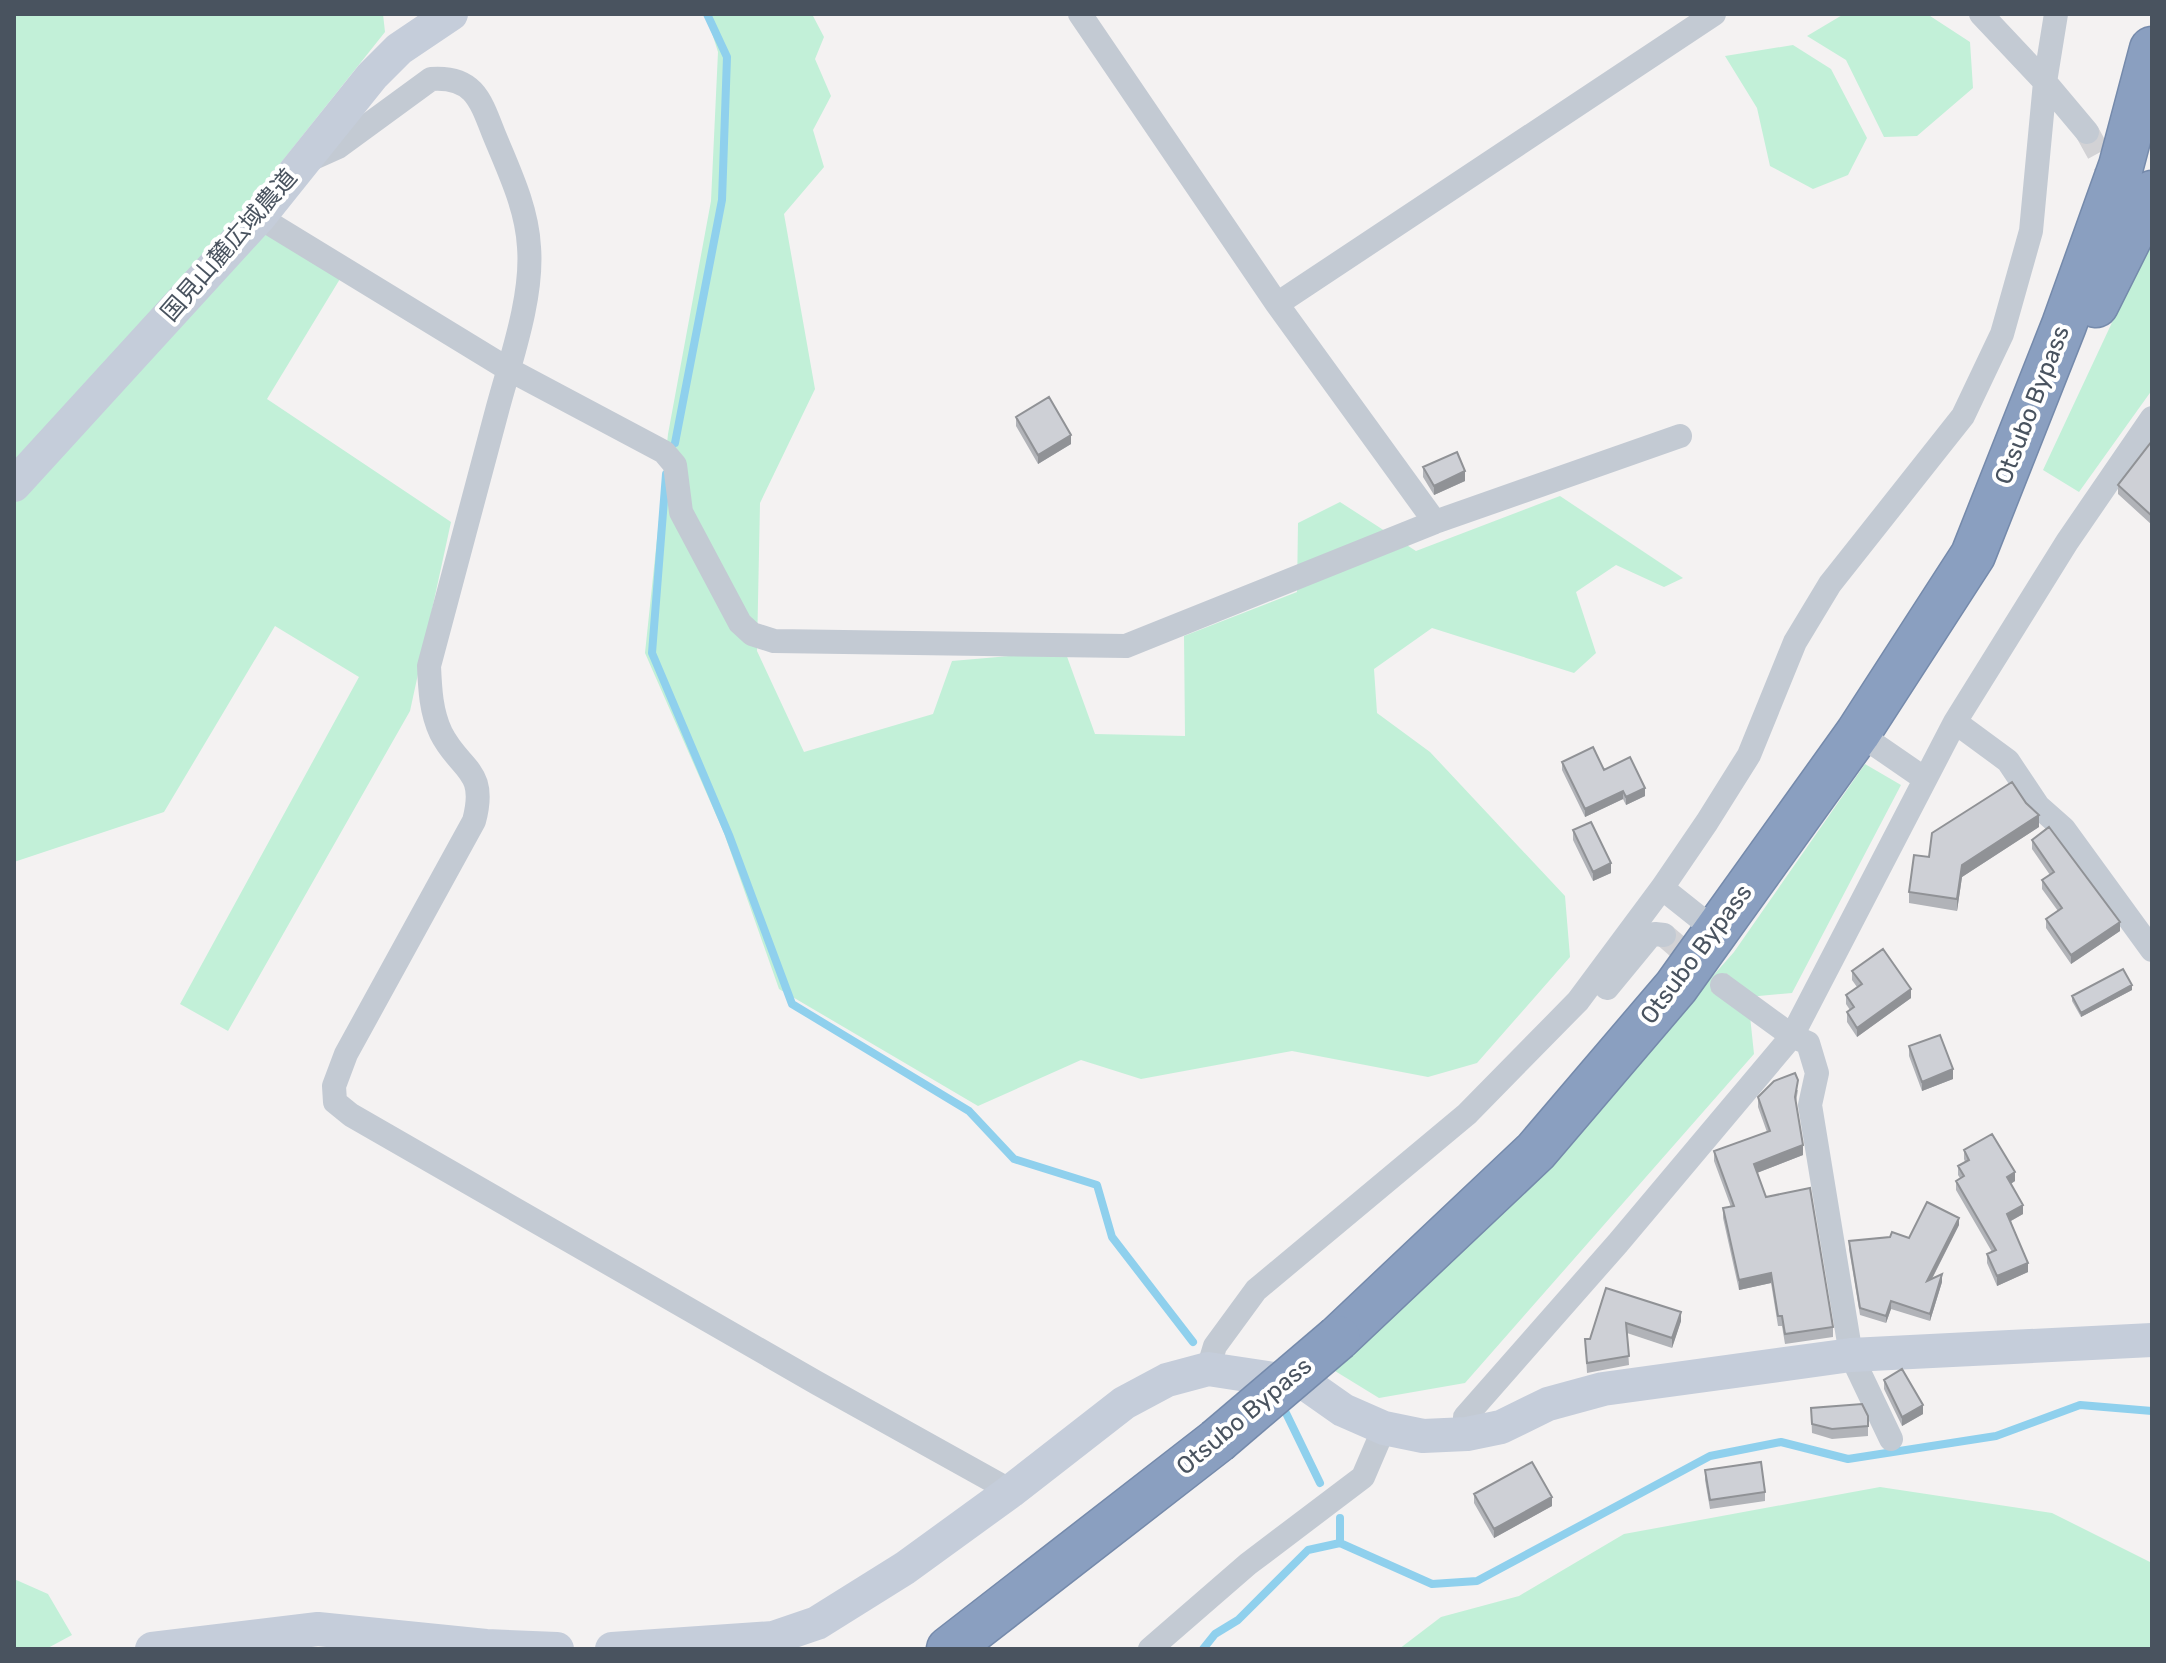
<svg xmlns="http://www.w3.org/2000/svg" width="2166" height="1663" viewBox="0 0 2166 1663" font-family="Rubik,'Noto Sans JP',sans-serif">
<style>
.green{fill:#c2f0d8}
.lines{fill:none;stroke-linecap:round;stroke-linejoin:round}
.stream{stroke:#8fd0ed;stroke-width:8}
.street-tunnel{stroke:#d2d2d5;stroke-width:24;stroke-dasharray:24 12;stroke-linecap:butt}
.highway-casing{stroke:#758aab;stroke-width:47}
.street{stroke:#c3cad3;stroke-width:24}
.secondary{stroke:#c5cdda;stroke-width:34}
.highway{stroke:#8a9fc0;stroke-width:44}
.highway-bridge-casing{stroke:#758aab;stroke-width:47;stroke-linecap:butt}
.highway-bridge{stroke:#8a9fc0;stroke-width:44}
.wall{fill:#b1b3b8}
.shaded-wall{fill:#909296}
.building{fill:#ced0d6;stroke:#909296;stroke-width:2}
.labels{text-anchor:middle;stroke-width:8;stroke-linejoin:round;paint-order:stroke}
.street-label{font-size:24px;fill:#49535f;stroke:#fff}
</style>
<rect width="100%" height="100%" fill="#f4f2f2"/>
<path class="green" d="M14,14H383L385,32L252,199L346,269L267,399L451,522L410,711L228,1031L180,1004L359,677L275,626L164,812L14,862Z
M706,14H812L824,37L815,59L831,96L813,130L824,167L784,214L815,389L760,503L757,651L804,752L933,714L952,661L1065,651L1095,734L1185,736L1184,636L1297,592L1298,523L1340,502L1416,551L1560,496L1683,578L1664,587L1616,565L1576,592L1596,653L1574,673L1432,628L1374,669L1377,713L1430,752L1565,896L1570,957L1477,1063L1428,1077L1292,1051L1141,1079L1081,1060L978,1106L779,989L724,833L645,653L668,434L711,201L718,52Z
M1844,14H1927L1970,42L1973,88L1917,136L1884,137L1846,60L1807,36Z
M1793,45L1831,69L1867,138L1848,175L1813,189L1770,166L1757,108L1725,56Z
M2152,237V390L2079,492L2043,470Z
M1865,764L1901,785L1792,993L1748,997L1754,1054L1465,1383L1379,1398L1335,1371L1545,1166L1734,952Z
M1880,1487L2052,1513L2152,1563V1649H1399L1441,1617L1519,1596L1624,1534Z
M14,1579L48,1594L72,1635L46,1649H14Z"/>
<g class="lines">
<path class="stream" d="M675,443L722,200L727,57L707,14
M666,474L652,653L729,835L792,1004L969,1111L1014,1159L1097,1185L1112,1237L1193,1342
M1279,1407L1285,1411L1320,1483
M1340,1518V1543
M1203,1649L1215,1634L1238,1620L1308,1550L1340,1543L1432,1584L1477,1581L1710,1456L1781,1442L1848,1459L1996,1436L2080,1405L2152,1411"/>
<path class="street-tunnel" d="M2087,132L2117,186
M1664,935L1722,985"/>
<defs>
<path id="highway" d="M2096,305L2152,193
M1338,1338L1536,1151L1676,987L1858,733L1973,555L2064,325L2121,166L2152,49
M949,1649L1217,1441"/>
</defs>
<use href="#highway" class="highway-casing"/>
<path class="street" d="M1080,14L1277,304L1714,14
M1981,14L2045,82L2087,132
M309,160L338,147L431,79C472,76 480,98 493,132C508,169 527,207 529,247C533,297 511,359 498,407C475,493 452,580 429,666C430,689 431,712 441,733C460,771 488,769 474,821L346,1054L334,1086L335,1102L351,1115L817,1383L1011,1491
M259,217L508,369L664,452L675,465L681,512L740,623L752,634L774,641L1126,646L1435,522L1680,436
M1277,304L1435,522
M1955,722L2008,761L2038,806L2064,829L2152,950
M1858,733L1925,779
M1662,888L1716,931
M1722,985L1792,1036L1808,1043L1817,1073L1810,1105L1851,1355L1891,1439
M1607,988L1649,937L1655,934L1664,935
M1208,1369L1215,1346L1256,1290L1467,1114L1578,1001L1662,888L1707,822L1749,755L1795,642L1830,584L1963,416L2002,334L2031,231L2045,82L2056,14
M1467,1434L1465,1417L1618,1243L1792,1036L1955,722L2067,542L2152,418
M1150,1649L1248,1564L1363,1477L1384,1428"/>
<path class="secondary" d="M14,485L259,217L372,76L399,49L451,14
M152,1649L318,1629L486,1646L557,1649
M612,1649L773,1638L817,1623L905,1568L1011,1491L1124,1403L1167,1380L1208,1369L1306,1384L1343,1410L1384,1428L1423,1436L1467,1434L1501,1427L1548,1404L1603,1389L1851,1355L2152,1340"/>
<use href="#highway" class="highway"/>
<defs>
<path id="highway-bridge" d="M1217,1441L1338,1338"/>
</defs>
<use href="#highway-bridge" class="highway-bridge-casing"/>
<use href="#highway-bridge" class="highway-bridge"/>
</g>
<path class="wall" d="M1016,417L1071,444L1038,464L1016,426Z
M2152,441V525L2118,494V485Z
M1423,467L1465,481L1434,495L1423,477Z
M1562,762L1604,770L1645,796L1626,805L1623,799L1585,817L1562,770Z
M2039,827L1962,877L1957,911L1909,903V892L1929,857Z
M1573,830L1611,873L1593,881L1573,840Z
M2032,840L2120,931L2071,964L2046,928V919L2058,911L2042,889V880L2050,875L2032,849Z
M1852,971L1911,998L1857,1037L1847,1022V1012L1850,1010L1846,1004V995L1857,987L1852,980Z
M2132,990L2081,1017L2072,1001V996Z
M1909,1046L1953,1079L1922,1091L1909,1056Z
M1798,1090L1796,1102L1803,1155L1757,1173L1766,1197L1833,1327V1337L1785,1344L1782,1326H1778L1771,1283L1739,1290L1723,1218V1208L1731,1207L1714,1161V1151L1767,1132L1758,1107V1097Z
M1964,1150L2015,1181L2011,1184L2023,1214L2011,1221L2028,1272L1997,1286L1987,1263V1254L1992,1252L1956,1190V1181L1960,1178L1958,1175V1166L1965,1162L1964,1159Z
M1959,1225L1932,1279L1942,1282L1930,1321L1891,1309L1886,1323L1860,1315L1849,1249V1241L1909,1238Z
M1606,1288L1681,1321L1672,1348L1627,1333L1629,1365L1587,1373L1585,1339H1590Z
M1884,1380L1923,1414L1902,1426L1884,1389Z
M1811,1408L1868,1416V1436L1832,1439L1812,1433Z
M1705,1470L1765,1492V1501L1710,1509L1705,1480Z
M1474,1494L1552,1506L1494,1538L1474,1503Z"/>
<path class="shaded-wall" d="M1071,435V444L1038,464V455Z
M1465,471V481L1434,495V486Z
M1645,788V796L1626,805V797Z
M1623,791V799L1585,817V809Z
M2039,815V827L1962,877L1957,911V899L1962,865Z
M1611,863V873L1593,881V872Z
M2120,922V931L2071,964V955Z
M2132,985V990L2081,1017V1013Z
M1911,989V998L1857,1037V1028Z
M1953,1069V1079L1922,1091V1082Z
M1803,1145V1155L1754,1174V1164Z
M2015,1172V1181L2007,1186V1177Z
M2023,1205V1214L2007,1223V1214Z
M1959,1218V1225L1927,1288V1281Z
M2028,1263V1272L1997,1286V1276Z
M1771,1273V1283L1739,1290V1280Z
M1942,1274V1282L1930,1321V1314Z
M1891,1301V1309L1886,1323V1316Z
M1681,1312V1321L1672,1348V1338Z
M1923,1405V1414L1902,1426V1417Z
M1552,1497V1506L1494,1538V1529Z"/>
<path class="building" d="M1049,397L1071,435L1038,455L1016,417Z
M2152,441V516L2118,485Z
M1457,452L1465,471L1434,486L1423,467Z
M1593,747L1604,770L1630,757L1645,788L1626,797L1623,791L1585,809L1562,762Z
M2012,782L2026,803L2039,815L1962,865L1957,899L1909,892L1914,855L1929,857L1932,833Z
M1591,822L1611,863L1593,872L1573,830Z
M2049,827L2120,922L2071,955L2046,919L2062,908L2042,880L2054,872L2032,840Z
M1883,949L1911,989L1857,1028L1847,1012L1854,1007L1846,995L1862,984L1852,971Z
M2123,969L2132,985L2081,1013L2072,996Z
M1940,1035L1953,1069L1922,1082L1909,1046Z
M1795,1073L1798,1080L1795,1097L1803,1145L1754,1164L1766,1197L1810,1188L1833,1327L1785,1334L1782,1316H1778L1771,1273L1739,1280L1723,1208L1734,1206L1714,1151L1770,1131L1758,1097L1774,1081Z
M1992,1134L2015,1172L2007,1177L2023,1205L2007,1214L2028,1263L1997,1276L1987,1254L1996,1250L1956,1181L1964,1176L1958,1166L1969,1160L1964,1150Z
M1927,1202L1959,1218L1927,1281L1942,1274L1930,1314L1891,1301L1886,1316L1860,1308L1849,1241L1890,1237L1892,1232L1909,1238Z
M1606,1288L1681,1312L1672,1338L1626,1323L1629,1356L1587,1363L1585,1339H1590Z
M1902,1369L1923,1405L1902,1417L1884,1380Z
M1862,1404L1868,1416V1426L1832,1429L1812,1424L1811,1408Z
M1532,1462L1552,1497L1494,1529L1474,1494Z
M1761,1462L1765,1492L1710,1500L1705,1470Z"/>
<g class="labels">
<g class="street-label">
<text transform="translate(229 245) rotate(-49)" y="8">国見山麓広域農道</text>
<text transform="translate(2032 405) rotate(-69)" y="8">Otsubo Bypass</text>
<text transform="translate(1696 954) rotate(-53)" y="8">Otsubo Bypass</text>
<text transform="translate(1244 1416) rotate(-40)" y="8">Otsubo Bypass</text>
</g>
</g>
<rect width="2166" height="1663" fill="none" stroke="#49535f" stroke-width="32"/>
</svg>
